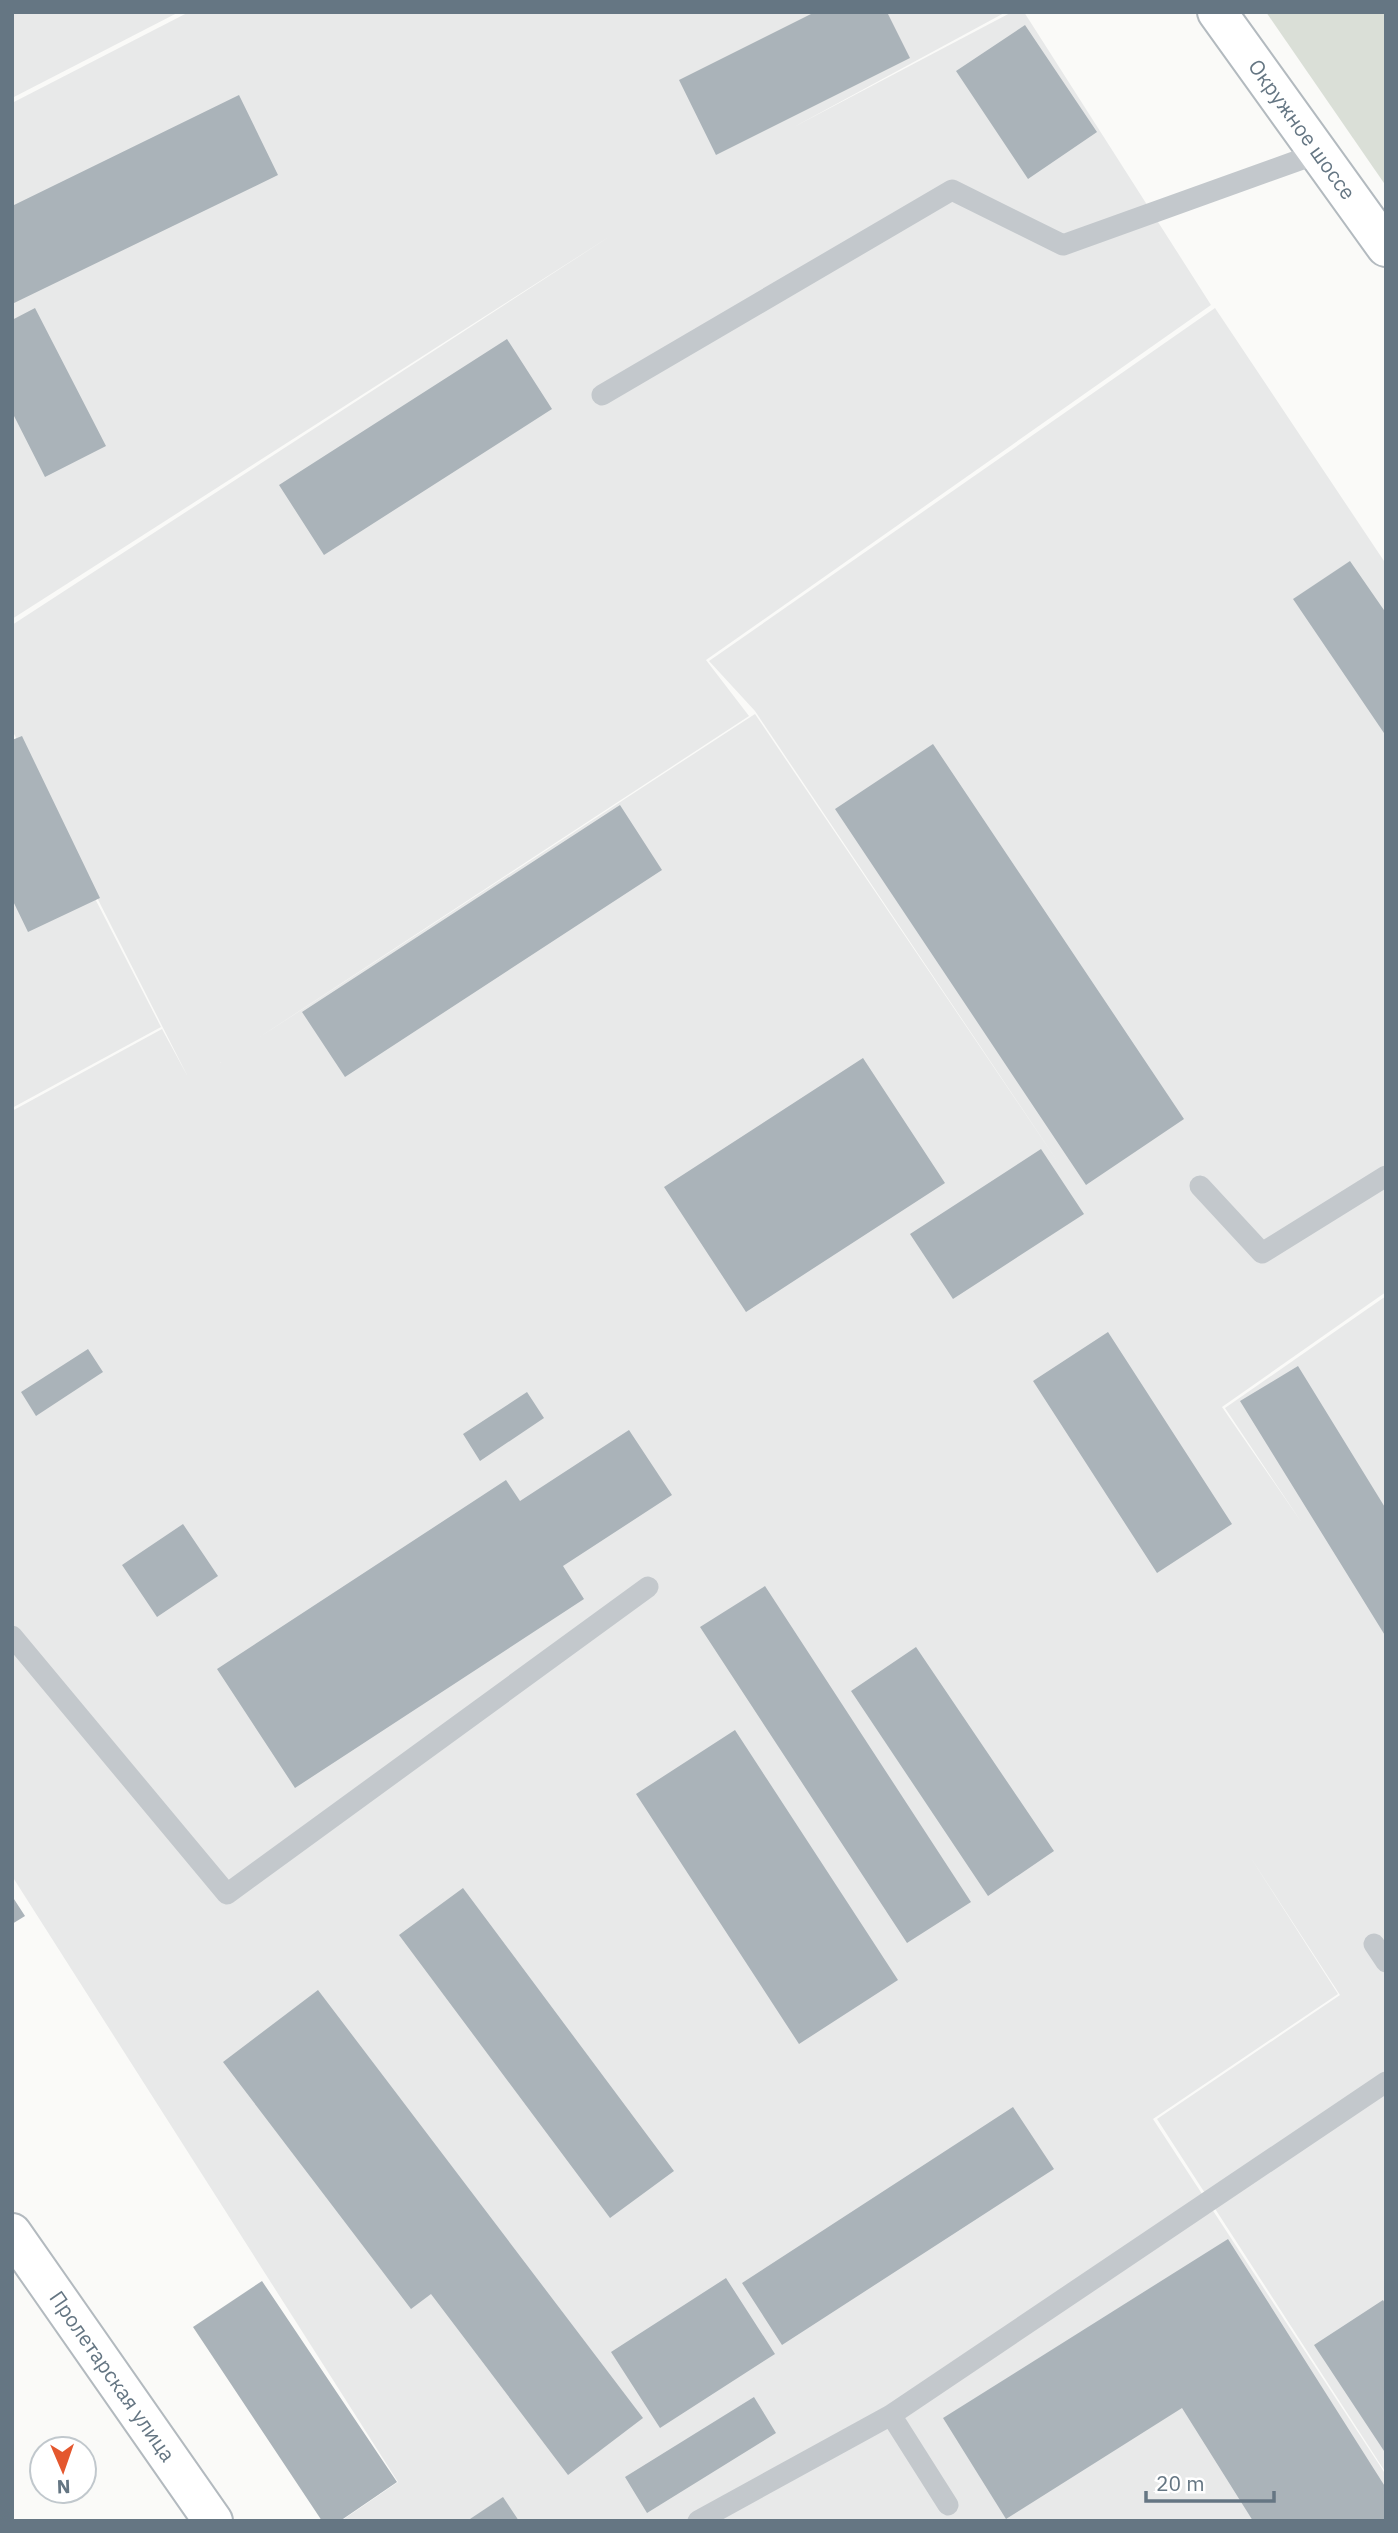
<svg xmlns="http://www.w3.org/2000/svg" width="1398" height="2533" viewBox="0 0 1398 2533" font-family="'IBM Plex Sans',sans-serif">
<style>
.built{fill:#e8e9e9}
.green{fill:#dadfd7}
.building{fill:#aab3b9}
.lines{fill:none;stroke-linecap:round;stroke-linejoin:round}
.secondary-casing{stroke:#b3babf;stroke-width:42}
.lane{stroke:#c3c8cc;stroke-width:21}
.secondary{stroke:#fff;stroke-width:38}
.labels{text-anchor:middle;stroke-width:7;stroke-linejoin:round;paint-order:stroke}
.street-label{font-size:21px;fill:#657683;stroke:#fff}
</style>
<rect width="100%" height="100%" fill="#fafaf8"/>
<path class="built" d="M12,12H179L12,98Z
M189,12H1006L792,128L1012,12H1024L1211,305L706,660L749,716L220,1063L755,714L1064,1171L755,711L709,661L1215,308L1386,564V1292L1222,1407L1302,1523L1225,1408L1386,1296V2473L1157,2119L1340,1995L1249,1855L1338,1994L1153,2119L1386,2475V2521H341L398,2482L12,1876V1111L162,1029L188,1077L12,730V625L612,235L12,619V103Z
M12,737L161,1027L12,1108Z"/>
<path class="green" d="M1266,12H1386V186Z"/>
<path class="building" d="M815,12H887L910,58L716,155L679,80Z
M1025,25L1097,132L1028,179L956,71Z
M239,95L278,175L12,304V206Z
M35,308L106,446L45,477L12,412V320Z
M507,339L552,409L324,555L279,485Z
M1350,561L1386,613V736L1293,599Z
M22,736L100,898L28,932L12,899V740Z
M933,744L1184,1119L1086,1185L835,809Z
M620,805L662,870L345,1077L302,1012Z
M863,1058L945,1183L746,1312L664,1187Z
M1041,1149L1084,1214L953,1299L910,1234Z
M1108,1332L1232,1524L1157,1573L1033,1381Z
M88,1349L103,1372L36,1416L21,1392Z
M1298,1366L1386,1509V1637L1240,1401Z
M527,1392L544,1418L480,1461L463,1434Z
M629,1430L672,1495L563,1566L584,1599L295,1788L217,1669L506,1480L520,1501Z
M183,1524L218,1576L157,1617L122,1565Z
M765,1586L971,1902L907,1943L700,1627Z
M916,1647L1054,1851L988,1896L851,1691Z
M735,1730L898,1980L799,2044L636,1794Z
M463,1888L674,2171L610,2218L399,1935Z
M12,1896L25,1916L12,1924Z
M318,1990L643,2418L568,2475L431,2294L411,2309L223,2062Z
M1013,2107L1054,2169L782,2345L742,2283Z
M1228,2239L1386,2488V2521H1253L1182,2408L1006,2519L943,2418Z
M726,2278L775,2354L660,2428L611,2352Z
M262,2281L397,2482L340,2521H322L193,2327Z
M1383,2300L1386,2305V2454L1314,2345Z
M754,2397L776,2433L647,2513L625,2477Z
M503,2497L519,2521H467Z"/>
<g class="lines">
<defs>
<g id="secondary">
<path id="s1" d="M1217,12L1386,247"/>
<path id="s2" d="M12,2233L213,2521"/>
</g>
</defs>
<use href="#secondary" class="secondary-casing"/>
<path class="lane" d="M602,395L952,190L1063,245L1319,153
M1200,1186L1262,1253L1386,1176
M12,1636L227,1894L648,1587
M1374,1944L1386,1962
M891,2415L948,2505
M698,2521L891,2415L1386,2082"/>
<use href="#secondary" class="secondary"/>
</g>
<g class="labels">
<g class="street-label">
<text dy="7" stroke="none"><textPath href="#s1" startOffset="145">Окружное шоссе</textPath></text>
<text dy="7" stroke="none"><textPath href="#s2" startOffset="175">Пролетарская улица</textPath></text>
</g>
</g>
<rect width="1398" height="2533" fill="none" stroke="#657683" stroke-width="28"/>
<g transform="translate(63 2470) rotate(178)"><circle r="33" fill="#ffffff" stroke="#c1c8cd" stroke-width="2"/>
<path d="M0-5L12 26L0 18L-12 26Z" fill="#e4572e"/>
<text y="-10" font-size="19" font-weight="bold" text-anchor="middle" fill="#657683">N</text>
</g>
<path d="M1146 2491v10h128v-10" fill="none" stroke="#657683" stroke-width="3.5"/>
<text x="1156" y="2491" font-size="21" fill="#657683" stroke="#ffffff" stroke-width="5" paint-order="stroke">20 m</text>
</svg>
